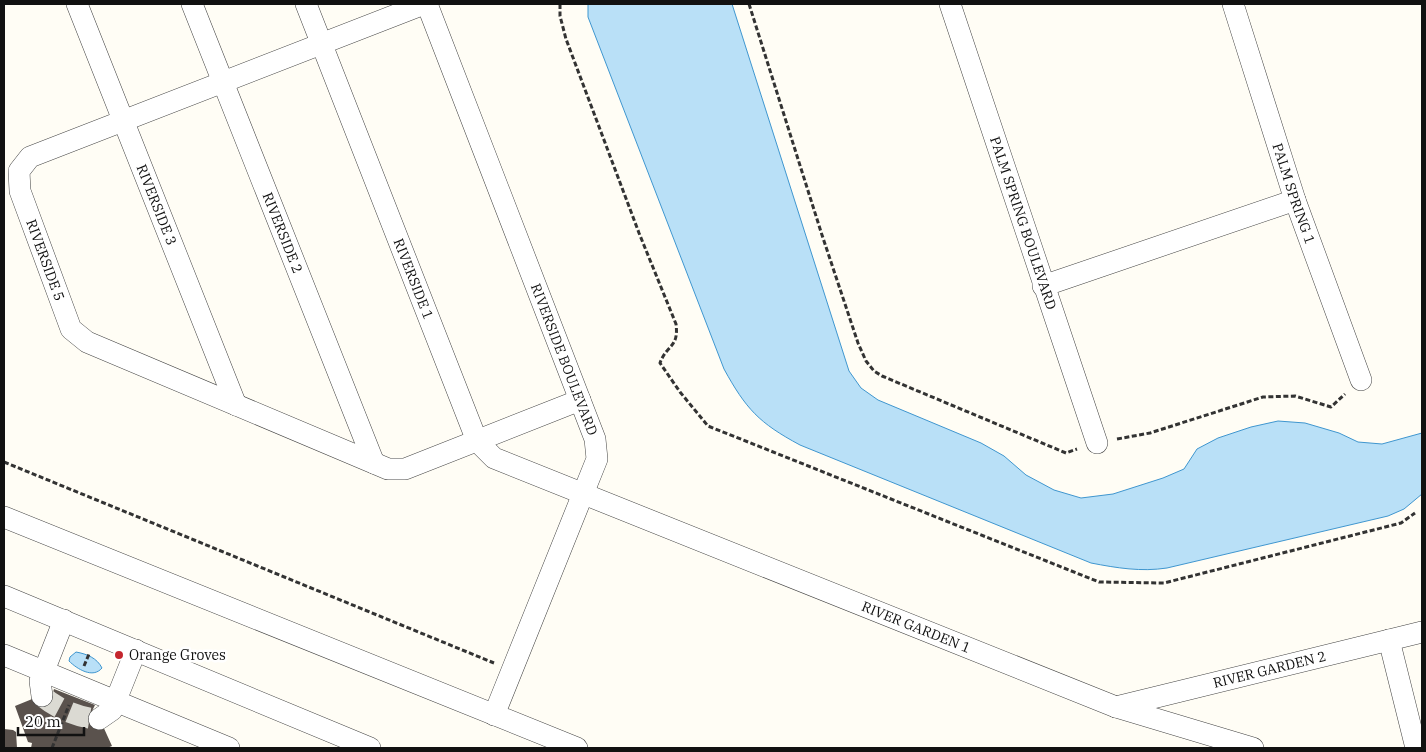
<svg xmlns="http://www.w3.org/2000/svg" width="1426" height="752" viewBox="0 0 1426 752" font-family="'IBM Plex Serif',serif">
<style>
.water{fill:#b9e0f7;stroke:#3f96cf}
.building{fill:#5a524d}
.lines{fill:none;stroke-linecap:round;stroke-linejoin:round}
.minor-tunnel{stroke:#dbdad3;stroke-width:21;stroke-dasharray:21 11;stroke-linecap:butt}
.minor-casing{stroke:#444;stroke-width:22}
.path{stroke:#333;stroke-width:3;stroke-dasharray:5 2.5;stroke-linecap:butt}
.minor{stroke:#fff;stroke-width:21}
.poi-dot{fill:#c4262e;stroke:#fff;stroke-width:2}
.labels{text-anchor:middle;stroke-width:5;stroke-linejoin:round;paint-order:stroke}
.street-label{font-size:14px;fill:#111;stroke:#fff}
.poi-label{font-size:14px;fill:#111;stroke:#fff;text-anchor:start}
</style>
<rect width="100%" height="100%" fill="#fffdf5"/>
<path class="water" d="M588,4H732L849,371L861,388L878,400L981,443L1004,456L1026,475L1054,490L1081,498L1113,494L1163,478L1184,469L1197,449L1218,438L1251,427L1278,421L1305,423L1339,433L1358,442L1382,444L1422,433V494L1404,509L1388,516L1167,568C1141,572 1117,568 1091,563L800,445C759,423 746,409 724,369L588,17Z
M76,652C87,654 97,658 102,668C93,679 77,669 69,661L70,657Z"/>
<path class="building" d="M54,689L95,705L92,711L97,713L112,746L107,748H31L32,743L28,742L15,706L47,693L52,695Z
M4,729L13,730L16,732L17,748H4Z"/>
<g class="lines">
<path class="minor-tunnel" d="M42,696C58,709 78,718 99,719"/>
<defs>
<g id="minor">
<path id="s1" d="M77,4L236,405"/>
<path id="s2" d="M192,4L374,463"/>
<path id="s3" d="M306,4L477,441L494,458L1116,707L1253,748"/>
<path id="s4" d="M424,4L30,157L19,171L20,191L71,329L87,342L388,469H405L580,400"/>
<path id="s5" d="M427,4L595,439L597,459L494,715"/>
<path id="s6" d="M950,4L1097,443"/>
<path id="s7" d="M1233,4L1295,200L1361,380"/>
<path d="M1043,286L1295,200"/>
<path d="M4,517L577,748"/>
<path d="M4,596L370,748"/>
<path d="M1389,640L1416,748"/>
<path d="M4,655L229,748"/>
<path d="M42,696L40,681L64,620"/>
<path id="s8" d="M1116,707L1422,632"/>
<path d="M99,719L112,710L136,650"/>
</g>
</defs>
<use href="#minor" class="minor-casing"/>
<path class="path" d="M560,4V16L566,39L639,233L676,324C679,348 667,344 660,363L680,392L708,426L1099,582L1164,583L1401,523L1415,513
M749,4L822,235L858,343L866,361L874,371L882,376L1066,453L1077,449
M1117,439L1150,433L1263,397L1295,396L1331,407L1345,394
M4,462L494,663
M84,666L89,654
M52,748L69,705"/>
<use href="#minor" class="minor"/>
</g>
<circle class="poi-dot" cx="119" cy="655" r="5"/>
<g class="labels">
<g class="street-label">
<text dy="5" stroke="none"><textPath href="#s7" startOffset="199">PALM SPRING 1</textPath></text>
<text dy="5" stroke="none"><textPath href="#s1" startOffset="216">RIVERSIDE 3</textPath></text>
<text dy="5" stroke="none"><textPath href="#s6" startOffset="231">PALM SPRING BOULEVARD</textPath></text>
<text dy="5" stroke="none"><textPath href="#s2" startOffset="246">RIVERSIDE 2</textPath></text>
<text dy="5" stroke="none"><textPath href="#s4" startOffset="534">RIVERSIDE 5</textPath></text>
<text dy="5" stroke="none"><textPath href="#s3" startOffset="295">RIVERSIDE 1</textPath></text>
<text dy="5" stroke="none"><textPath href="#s5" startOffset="381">RIVERSIDE BOULEVARD</textPath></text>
<text dy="5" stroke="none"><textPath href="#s3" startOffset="948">RIVER GARDEN 1</textPath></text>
<text dy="5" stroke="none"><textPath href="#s8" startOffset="158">RIVER GARDEN 2</textPath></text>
</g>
<g class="poi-label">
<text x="129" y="660">Orange Groves</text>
</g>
</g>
<rect width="1426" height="752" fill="none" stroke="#111111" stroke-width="10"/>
<path d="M18 727v8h66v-8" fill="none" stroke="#111111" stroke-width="2.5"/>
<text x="25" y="727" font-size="15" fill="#111111" stroke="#ffffff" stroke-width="4" paint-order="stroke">20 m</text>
</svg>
